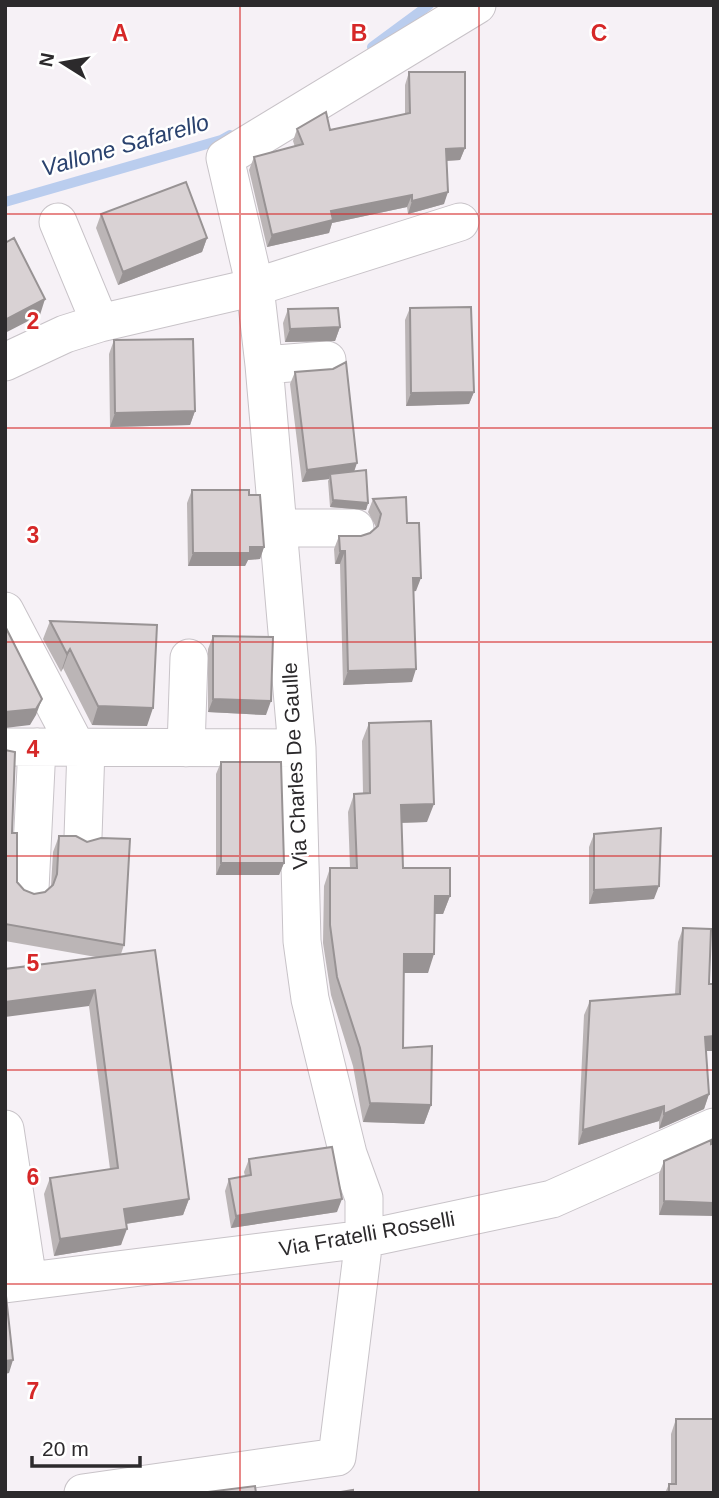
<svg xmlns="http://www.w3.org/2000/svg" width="719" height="1498" viewBox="0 0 719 1498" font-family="Arial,sans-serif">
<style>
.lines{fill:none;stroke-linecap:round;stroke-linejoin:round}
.stream{stroke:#bacdee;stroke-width:10}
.minor-casing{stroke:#c8c3c8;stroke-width:39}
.minor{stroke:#fff;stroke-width:37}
.wall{fill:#bbb5b6}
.shaded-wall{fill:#989394}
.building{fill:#d9d2d4;stroke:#989394;stroke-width:2}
.grid{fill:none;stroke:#d62828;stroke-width:2;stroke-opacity:0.55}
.labels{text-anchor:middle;stroke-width:5;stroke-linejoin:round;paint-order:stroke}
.street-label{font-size:21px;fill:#2c2a2c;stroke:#fff}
.water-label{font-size:23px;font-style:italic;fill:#2a426e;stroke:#fff}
.grid-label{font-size:23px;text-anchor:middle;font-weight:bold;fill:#d62828;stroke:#fff;stroke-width:5;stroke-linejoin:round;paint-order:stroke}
</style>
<rect width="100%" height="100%" fill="#f6f1f6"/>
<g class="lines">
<path class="stream" d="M372,47L429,5
M5,202L221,140L230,135"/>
<defs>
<path id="minor" d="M58,222L100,323
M5,362L65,334L100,323L255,287L460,222
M264,365L327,360
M280,528H355
M5,611L77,748
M5,747L297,748
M186,748L189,658
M83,837L86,748
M30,889L37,747
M5,1129L28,1281
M5,1284L364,1239L552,1199L714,1127
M83,1493L337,1457L364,1239V1198L348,1154L310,999L302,941L297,748L264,365L255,287L225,158L477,5"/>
</defs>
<use href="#minor" class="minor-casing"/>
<use href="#minor" class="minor"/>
</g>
<path class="wall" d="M409,72L465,148L460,160L447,161L444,204L408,214L407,207L332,223L329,233L267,247L249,170L254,157L295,147L293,141L297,129L330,130L405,114V85Z
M101,214L207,238L202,252L118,285L96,228Z
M410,308L474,392L469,404L406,406L405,320Z
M288,309L340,327L335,341L285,342L283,323Z
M114,340L195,411L190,425L110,427L109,354Z
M295,372L354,471L368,503L366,510L330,507L328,481L329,479L302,482L290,384Z
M192,490L249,495L264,547L260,559L248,560L245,566H188L187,503Z
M373,499L407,523L416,591H414L412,682L343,685L340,564H335L334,549L339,536H361L370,533L376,527L368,512Z
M50,621L147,726L92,725L63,668L61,672L43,639Z
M213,636L266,715L208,712V649Z
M369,723L427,822L401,823L403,868L450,896L443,914H435L428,973H404L403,1048L431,1105L424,1124L363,1122L353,1066L331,995L323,943L324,886L330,868H350L348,812L354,794L363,793L362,741Z
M5,750L17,882L24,890L34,894L45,892L51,886L53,852L59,836L124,945L121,954L189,1199L183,1215L126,1224L121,1245L54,1256L44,1194L50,1178L110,1169L89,1006L96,957L5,941Z
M221,762L284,863L279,875H216V774Z
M594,834L654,899L589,904V847Z
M683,928L706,1051L709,1094L704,1109L659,1129V1121L578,1145L584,1015L590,1001L675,994L678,942Z
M711,1144L659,1215V1174L664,1161Z
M249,1159L337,1212L231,1228L225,1191L229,1179L245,1176L244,1172Z
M676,1419L714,1493H665L669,1484H671V1434Z"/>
<path class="shaded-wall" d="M465,148L460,160L442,161L446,149Z
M448,192L444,204L408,214L412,201Z
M412,195L407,207L332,223L329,233L267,247L272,235L331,211Z
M207,238L202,252L118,285L123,272Z
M45,299L40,315L5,333V320Z
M340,327L335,341L285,342L290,329Z
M474,392L469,404L406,406L411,393Z
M195,411L190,425L110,427L115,413Z
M357,463L353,475L330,474L329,479L302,482L307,470Z
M333,500L368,503L366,510L330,507Z
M250,547H264L260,559L248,560L245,566H188L193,553Z
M340,551H345L340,564H335Z
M413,578H421L416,591L409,592Z
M70,649L63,668L61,672L67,654Z
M416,669L412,682L343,685L348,671Z
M42,699L36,715L30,725L5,728V712Z
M213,699L271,701L266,715L208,712Z
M98,706L153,708L147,726L92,725Z
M434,804L427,822L394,823L401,805Z
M221,863H284L279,875H216Z
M659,886L654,899L589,904L594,890Z
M435,896H450L443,914H428Z
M404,954H434L428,973H398Z
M95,990L89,1006L5,1017V1002Z
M714,1036V1051H700L705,1037Z
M709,1094L704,1109L659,1129L664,1114Z
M370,1103L431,1105L424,1124L363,1122Z
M664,1106L659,1121L578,1145L583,1130Z
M189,1199L183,1215L118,1225L124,1209Z
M342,1199L337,1212L231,1228L236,1216Z
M664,1201L714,1203V1216L659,1215Z
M127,1229L121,1245L54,1256L60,1239Z
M13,1360L9,1373L5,1374V1361Z"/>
<path class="building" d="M409,72H465V148L446,149L448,192L412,201V195L331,211L333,220L272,235L254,157L303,144L297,129L326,112L330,130L410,113Z
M186,182L207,238L123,272L101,214Z
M14,238L45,299L5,320V243Z
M471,307L474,392L411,393L410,308Z
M338,308L340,327L290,329L288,309Z
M193,339L195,411L115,413L114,340Z
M346,362L357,463L307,470L295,372L333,369Z
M366,470L368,503L333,500L330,474Z
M192,490H249V495H260L264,547H250V553H193Z
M406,497L407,523H419L421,578H413L416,669L348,671L345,551H340L339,536H361L370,533L378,526L381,514L373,499Z
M50,621L157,625L153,708L98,706L70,649L67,654Z
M5,626L42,699L36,709L5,712Z
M213,636L273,637L271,701L213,699Z
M431,721L434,804L401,805L403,868H450V896H435L434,954H404L403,1048L432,1046L431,1105L370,1103L360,1048L337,977L330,925V868H357L354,794L370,793L369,723Z
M5,750L15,752L12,833H17V882L24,890L34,894L45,892L53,885L57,874L59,836H76L87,842L101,838L130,839L124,945L5,924Z
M221,762H281L284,863H221Z
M661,828L659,886L594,890V834Z
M683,928L711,929L709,984H714V1036L705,1037L709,1094L664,1114V1106L583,1130L590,1001L680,994Z
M155,950L189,1199L124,1209L127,1229L60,1239L50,1178L118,1168L95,990L5,1002V969Z
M711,1140V1144L714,1143V1203L664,1201V1161Z
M332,1147L342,1199L236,1216L229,1179L251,1175L249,1159Z
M5,1296H6L13,1360L5,1361Z
M676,1419H714V1493H669V1484H676Z
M255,1486L256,1493H200Z
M353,1490V1493H335Z"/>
<path class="grid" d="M240,5V1493M479,5V1493M5,214H714M5,428H714M5,642H714M5,856H714M5,1070H714M5,1284H714"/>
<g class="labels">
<g class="street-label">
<text transform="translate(295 766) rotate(-93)" y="7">Via Charles De Gaulle</text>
<text transform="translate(367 1234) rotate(-10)" y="7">Via Fratelli Rosselli</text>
</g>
<g class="water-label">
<text transform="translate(125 145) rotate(-16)" y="8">Vallone Safarello</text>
</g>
</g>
<g class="grid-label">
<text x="120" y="41">A</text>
<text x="359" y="41">B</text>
<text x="599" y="41">C</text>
<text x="33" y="329">2</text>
<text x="33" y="543">3</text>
<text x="33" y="757">4</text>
<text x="33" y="971">5</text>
<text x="33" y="1185">6</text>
<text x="33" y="1399">7</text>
</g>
<rect width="719" height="1498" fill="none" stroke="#2c2a2c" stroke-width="14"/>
<g transform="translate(63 63) rotate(281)" stroke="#ffffff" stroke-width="5" paint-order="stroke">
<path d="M0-5L12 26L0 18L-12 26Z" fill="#2c2a2c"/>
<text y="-10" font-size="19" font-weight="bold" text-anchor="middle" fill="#2c2a2c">N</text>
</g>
<path d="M32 1456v10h108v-10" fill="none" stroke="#2c2a2c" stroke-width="3.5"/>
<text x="42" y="1456" font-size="21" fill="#2c2a2c" stroke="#ffffff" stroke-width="5" paint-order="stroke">20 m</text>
</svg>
